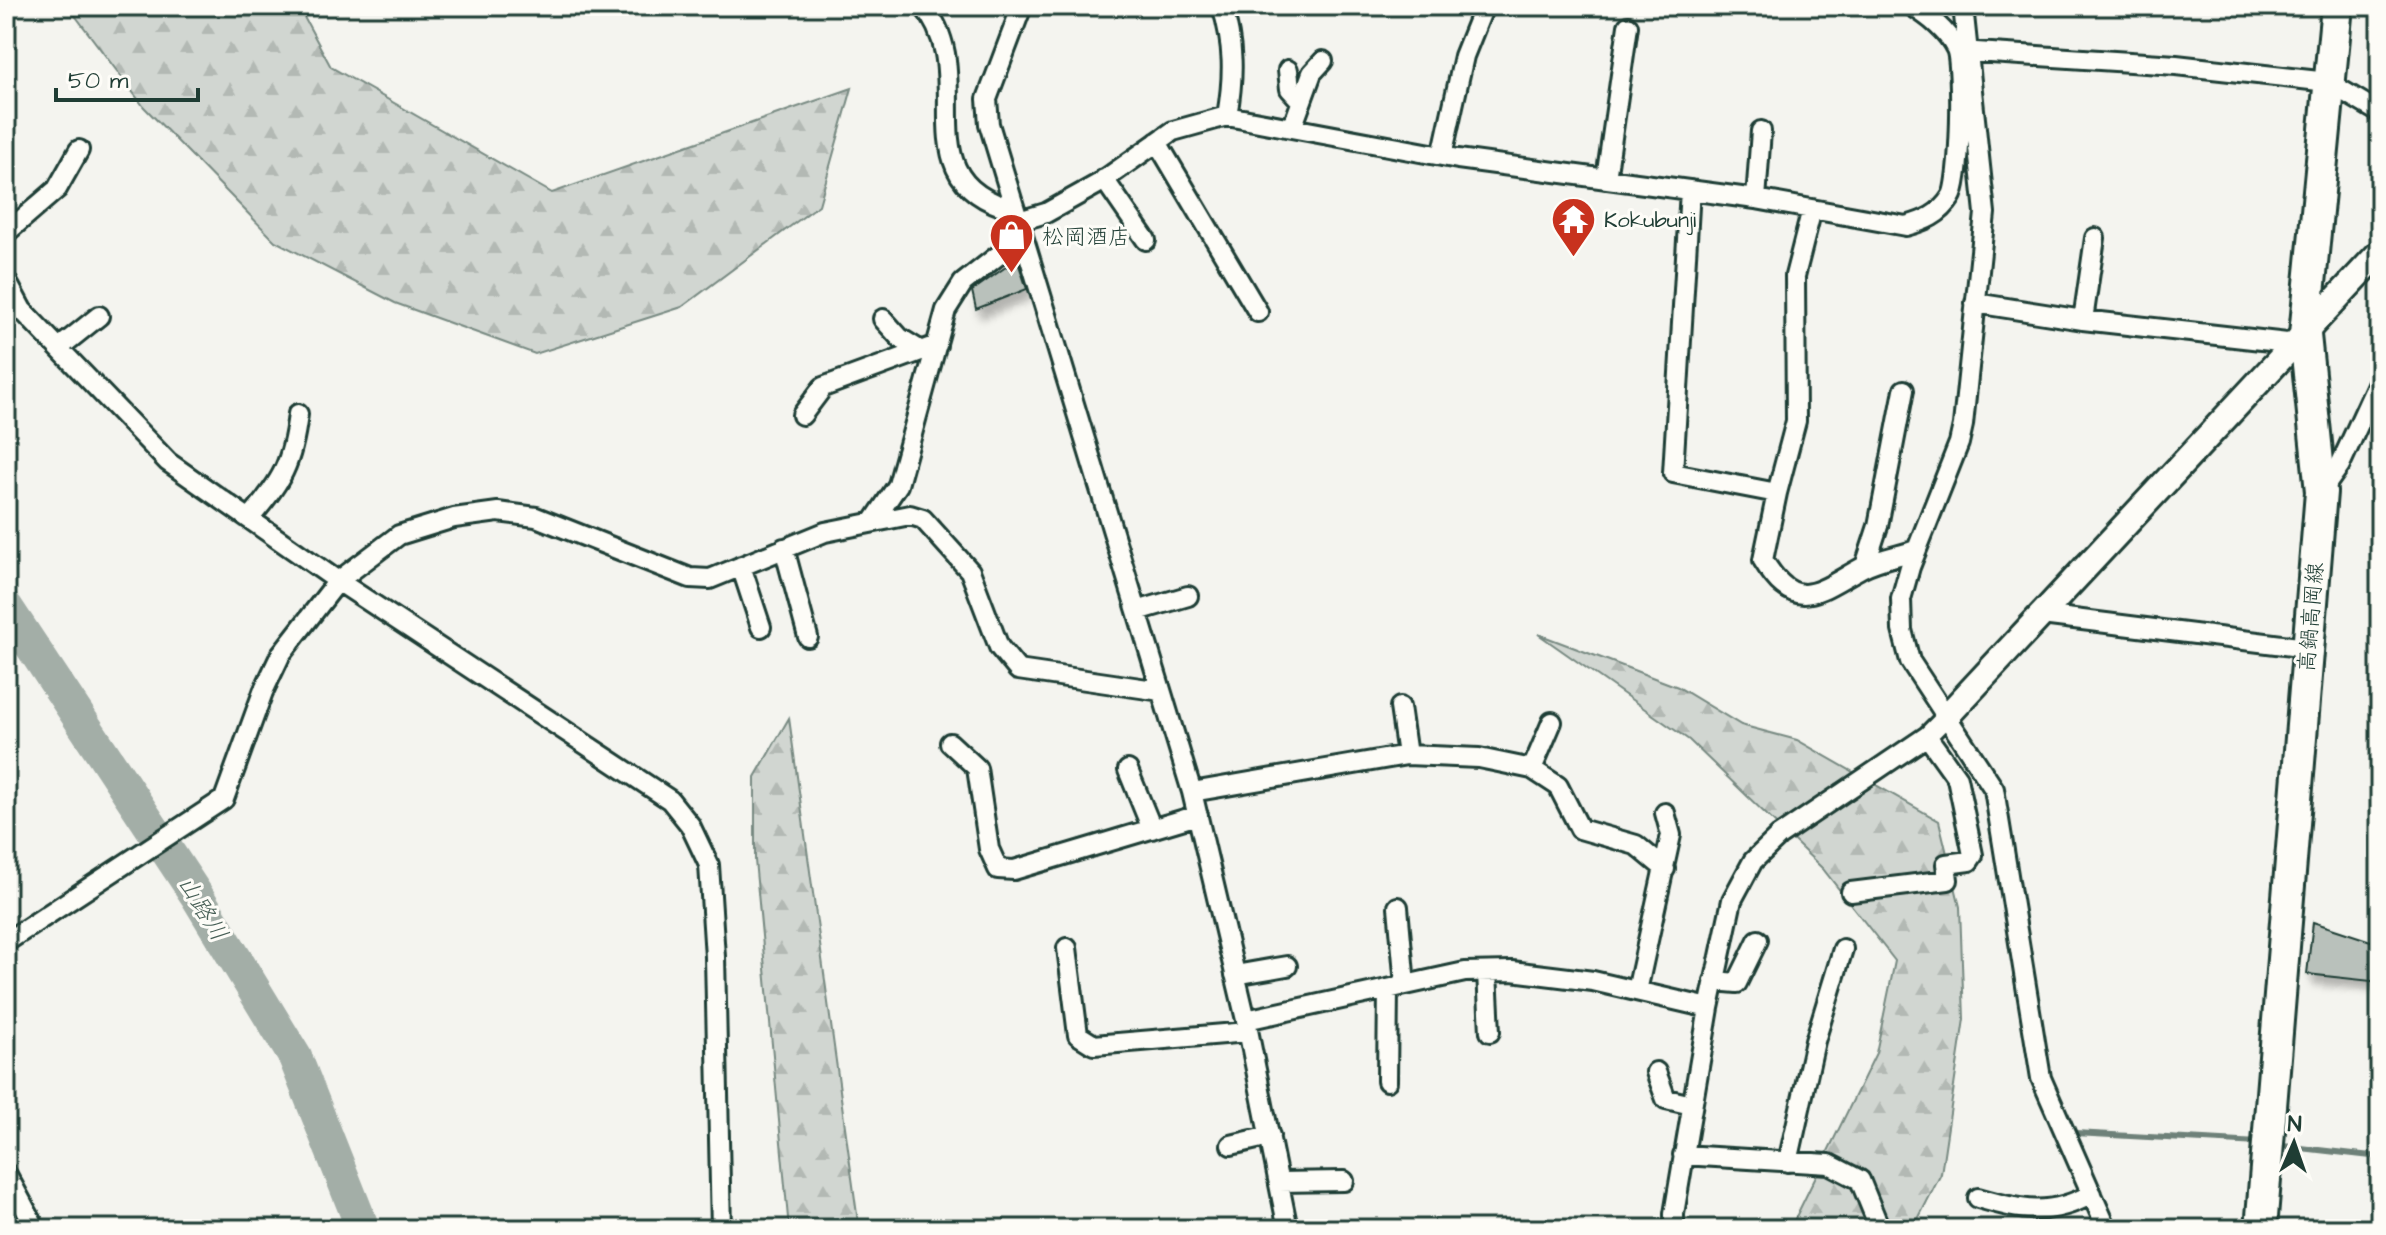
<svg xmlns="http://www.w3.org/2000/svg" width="2386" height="1235" viewBox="0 0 2386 1235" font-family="'Architects Daughter','Klee One',sans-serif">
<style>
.forest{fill:url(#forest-firs);stroke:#788a82;stroke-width:2}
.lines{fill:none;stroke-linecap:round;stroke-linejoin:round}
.stream{stroke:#6e8179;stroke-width:6}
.river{stroke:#a3aea7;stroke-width:34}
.building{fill:#b9c1bb;stroke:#1f3d34;stroke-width:2;filter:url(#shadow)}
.minor-casing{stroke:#1f3d34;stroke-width:24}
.tertiary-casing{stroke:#1f3d34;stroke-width:30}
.primary-casing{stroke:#1f3d34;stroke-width:36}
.minor{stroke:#fdfcf7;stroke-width:18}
.tertiary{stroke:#fdfcf7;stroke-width:24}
.primary{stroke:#fdfcf7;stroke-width:30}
.labels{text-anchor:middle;stroke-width:6;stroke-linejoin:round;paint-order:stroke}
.poi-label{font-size:22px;fill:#1f3d34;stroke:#fdfcf7;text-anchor:start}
.street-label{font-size:22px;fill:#1f3d34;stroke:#fdfcf7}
.water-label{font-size:24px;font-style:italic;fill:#475f56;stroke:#fdfcf7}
</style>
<defs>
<pattern id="forest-firs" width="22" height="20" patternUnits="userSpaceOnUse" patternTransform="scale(2)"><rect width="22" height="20" fill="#d1d6d1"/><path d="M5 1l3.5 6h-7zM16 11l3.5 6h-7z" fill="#b3b9b4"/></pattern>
<filter id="shadow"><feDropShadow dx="5" dy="9" stdDeviation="4" flood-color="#0004"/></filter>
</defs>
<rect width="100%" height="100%" fill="#f4f4ef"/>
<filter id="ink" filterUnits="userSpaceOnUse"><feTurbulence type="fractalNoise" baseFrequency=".0125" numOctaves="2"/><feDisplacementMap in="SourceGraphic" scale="16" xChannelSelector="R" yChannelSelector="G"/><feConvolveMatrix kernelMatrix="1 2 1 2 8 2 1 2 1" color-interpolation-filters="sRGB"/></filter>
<g filter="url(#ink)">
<path class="forest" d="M68,6H298L331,67L552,193L852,88L819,205L682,307L535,354L395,303L275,241L144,107Z
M1538,634L1678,687L1741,725L1797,740L1939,821L1960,907L1964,1019L1941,1174L1913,1229H1790L1876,1053L1895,961L1823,869L1689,740Z
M789,718L859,1229H789L755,860V777Z"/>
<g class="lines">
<path class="stream" d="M2075,1133L2259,1143
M2274,1145L2380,1157"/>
<path class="river" d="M6,607L197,896L295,1057L363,1229"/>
</g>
<path class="building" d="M1017,259L1027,289L976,309L972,291Z
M2313,922L2380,944V982L2307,974Z"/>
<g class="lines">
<defs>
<path id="minor" d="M923,6C983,75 899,181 1015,210
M1022,6L987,99L989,124L1192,792L1246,1020L1288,1229
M1222,6C1234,45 1234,76 1227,116
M1963,6L1985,213L1963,425L1959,443L1910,567L1901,599L1902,630L1910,661L1994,789L2041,1078L2107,1229
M1960,51L2176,65L2328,82L2380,113
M1288,70L1290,89L1301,101
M1292,128L1312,73L1323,61
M1157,142L1258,312
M1442,156L1464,56L1484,6
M1104,179L1146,240
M1606,179L1628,26
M1690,190L1673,473L1777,493L1796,421L1795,276L1812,209
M1756,199L1761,131
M1019,221L1046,213L1098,184L1173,131L1227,116L1458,159L1756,199L1906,226C1924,221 1940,215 1951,197C1961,183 1963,64 1956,49C1947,30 1929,17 1912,6
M6,233L57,189L79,150
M6,280L22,310L168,462L338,581L670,800L690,825L709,865L715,957L721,1229
M1975,303L2083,320L2297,344
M883,319L900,338L921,351
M2083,320L2095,238
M59,348L99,316
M802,415L823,387L937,345
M2321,492L2340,465L2380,378
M1777,493L1763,560C1796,615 1817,592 1861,568C1877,559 1899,556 1916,550
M249,519C282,481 292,464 298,414
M873,522L898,485L946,310L963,283L1023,236
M784,548L808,637
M741,566L761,627
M1865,566L1878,526L1904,390
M1137,611L1188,596
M2042,615L2307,648
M1400,707L1407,755
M950,743L977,768L989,849L998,869L1014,870L1198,815
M1532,769L1552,722
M1128,770L1152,829
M1192,792L1407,755L1479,758L1532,769L1558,786L1580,829L1636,845L1665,869
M1851,892L1948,880L1946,864L1969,861L1973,855L1957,778L1927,736
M1398,907L1405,985
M6,942L224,799L263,692L281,654L338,581L399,535L454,518L498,512L536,517L690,578L710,579L825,532L910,515L923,519L970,571L999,647L1018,670L1161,691
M1067,948L1078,1035L1094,1045L1248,1032
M1487,972L1490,1032
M1235,975L1287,966
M1714,981L1737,983L1758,940
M1637,991L1671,835L1665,813
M1246,1020L1465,972L1512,971L1593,981L1709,1008
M1656,1072L1666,1099L1692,1105
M1387,1081L1388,989
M1231,1145L1270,1136
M1683,1155L1829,1164L1860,1180L1880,1229
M1788,1162L1815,1041L1843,949
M6,1173L36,1229
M1279,1182L1344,1181
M1978,1198C2024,1211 2049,1217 2092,1194
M1674,1229V1214L1709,1008L1732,900L1753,861L1779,836L1927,736L1946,717"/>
<path id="tertiary" d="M1946,717L2380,252"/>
<path id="primary" d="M2261,1229L2321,492L2305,335L2337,6"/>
</defs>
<use href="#minor" class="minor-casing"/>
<use href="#tertiary" class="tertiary-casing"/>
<use href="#primary" class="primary-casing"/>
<use href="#minor" class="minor"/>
<use href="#tertiary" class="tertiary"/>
<use href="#primary" class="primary"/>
</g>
</g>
<defs>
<symbol id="temple-pin" viewBox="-11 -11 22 30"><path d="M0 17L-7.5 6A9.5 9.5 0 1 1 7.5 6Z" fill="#c8321e" stroke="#fdfcf7"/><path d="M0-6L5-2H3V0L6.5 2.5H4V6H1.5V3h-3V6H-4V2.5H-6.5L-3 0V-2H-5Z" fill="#fff"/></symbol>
<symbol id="shop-pin" viewBox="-11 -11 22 30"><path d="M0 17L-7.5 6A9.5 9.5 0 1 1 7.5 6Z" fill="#c8321e" stroke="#fdfcf7"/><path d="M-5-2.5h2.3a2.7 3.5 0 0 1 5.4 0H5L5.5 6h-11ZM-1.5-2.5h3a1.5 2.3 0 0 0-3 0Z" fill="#fff"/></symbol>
</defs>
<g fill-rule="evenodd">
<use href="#temple-pin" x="1548" y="194" width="51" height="69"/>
<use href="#shop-pin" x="986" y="210" width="51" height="69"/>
</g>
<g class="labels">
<g class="poi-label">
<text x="1604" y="227">Kokubunji</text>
<text x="1042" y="244">松岡酒店</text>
</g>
<g class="street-label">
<text transform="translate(2310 617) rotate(-85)" y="8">高鍋高岡線</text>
</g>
<g class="water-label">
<text transform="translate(203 908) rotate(58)" y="8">山路川</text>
</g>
</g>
<rect width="2386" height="1235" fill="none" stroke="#fdfcf7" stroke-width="32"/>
<rect x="16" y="16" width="2354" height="1203" fill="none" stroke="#1f3d34" stroke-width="3" filter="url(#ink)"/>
<g transform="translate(2294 1143) rotate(2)" stroke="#fdfcf7" stroke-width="6" paint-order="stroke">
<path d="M0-6L14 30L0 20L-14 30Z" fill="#1f3d34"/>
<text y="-12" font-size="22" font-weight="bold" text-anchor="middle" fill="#1f3d34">N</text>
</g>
<path d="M56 88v12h142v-12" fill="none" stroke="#1f3d34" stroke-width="4"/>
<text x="68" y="88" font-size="24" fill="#1f3d34" stroke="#fdfcf7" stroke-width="6" paint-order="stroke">50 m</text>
</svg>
